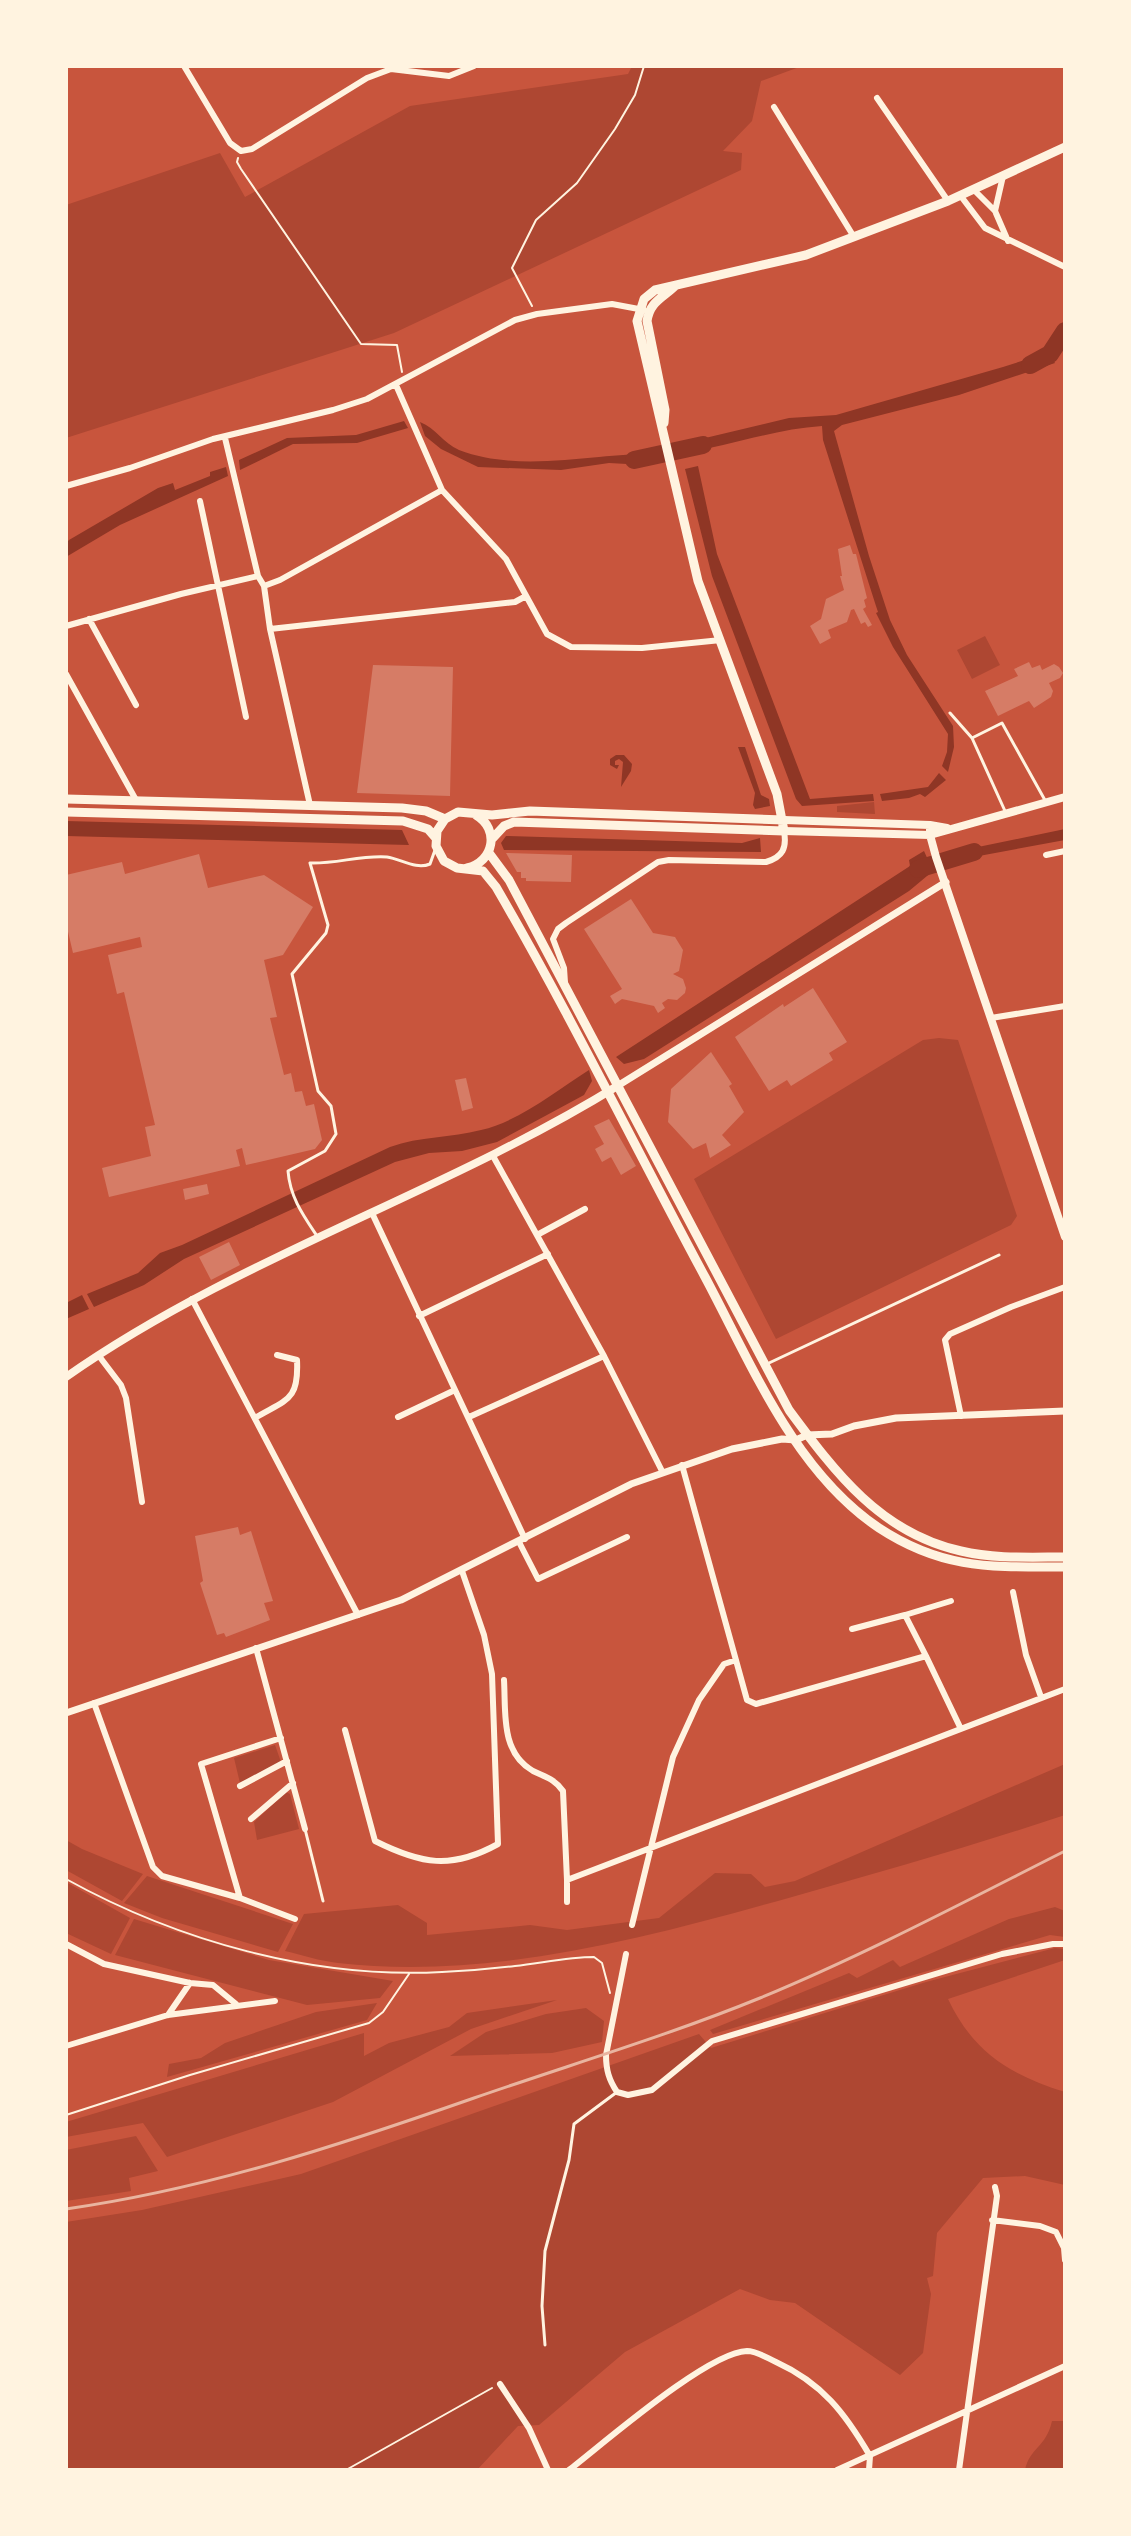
<svg xmlns="http://www.w3.org/2000/svg" width="1131" height="2536" viewBox="0 0 1131 2536" font-family="Cabin,sans-serif">
<style>
.green{fill:#ae4732}
.water{fill:#8f3625}
.lines{fill:none;stroke-linecap:round;stroke-linejoin:round}
.river{stroke:#8f3625;stroke-width:18}
.building{fill:#d67c66}
.path{stroke:#fff3e0;stroke-width:2}
.service{stroke:#fff3e0;stroke-width:3}
.minor{stroke:#fff3e0;stroke-width:6}
.tertiary{stroke:#fff3e0;stroke-width:7}
.secondary{stroke:#fff3e0;stroke-width:8}
.primary{stroke:#fff3e0;stroke-width:9}
.rail{stroke:#e9b49f;stroke-width:3}
</style>
<rect width="100%" height="100%" fill="#c8553d"/>
<path class="green" d="M632,66H802L761,81L752,121L723,151L742,153L741,170L394,333L66,438V205L220,153L245,197L410,106L628,74Z
M985,636L1000,665L972,679L957,650Z
M874,802L875,814L837,812V806Z
M939,1038L958,1040L1017,1216L1011,1225L776,1339L694,1179L923,1040Z
M275,1745L281,1762L240,1783L234,1758Z
M1065,1764V1815C975,1845 884,1871 792,1897C645,1938 492,1980 338,1963C320,1961 302,1955 285,1951L304,1914L398,1905L427,1923V1935L530,1925L567,1930L659,1918L715,1873L751,1874L765,1887L795,1881Z
M286,1792L290,1794L299,1829L257,1840L254,1822Z
M66,1840L82,1849L143,1874L122,1901L66,1870Z
M147,1876L293,1924L278,1952L162,1918L124,1903Z
M66,1882L130,1918L111,1954L66,1933Z
M1055,1907L1065,1911V1937L1050,1935L713,2034L710,2030L849,1973L857,1978L893,1960L900,1967L1009,1919Z
M134,1919L269,1960L393,1981L380,1998L307,2005L115,1955Z
M1055,1948L1065,1949V1960L948,1999C973,2052 1010,2075 1065,2092V2185L1025,2176L983,2178L937,2233L933,2276L927,2278L931,2294L923,2353L900,2375L795,2303L770,2300L740,2289L625,2352L539,2425L518,2426L477,2470H66V2222L142,2210L301,2174L699,2034L711,2048L926,1982Z
M557,2000L471,2029L333,2102L167,2157L143,2123L66,2137V2122L364,2033V2056L389,2043L449,2027L467,2013Z
M377,2003L367,2020L167,2077L169,2064L201,2058L225,2043L316,2012Z
M586,2008L604,2021L602,2042L552,2053L450,2056L486,2032L546,2014Z
M136,2136L158,2171L129,2178L131,2191L66,2201V2150Z
M1052,2421H1065V2470H1025C1030,2447 1046,2448 1052,2421Z"/>
<path class="water" d="M1045,348L1055,363L959,395L842,425L834,431L869,556L890,620L907,655L953,726L954,747L948,772L942,766L947,752L948,734L893,647L876,613L878,612L876,606L823,440L822,426C775,429 729,446 682,453L680,444L789,418L836,415L1003,367L1034,357Z
M404,421L408,428L357,443L293,444L240,470L239,460L287,438L356,435Z
M420,422C436,428 443,443 459,450C504,467 553,461 599,457C618,455 635,455 654,450L658,462L645,465L609,463L561,470L478,467L441,449L425,436Z
M698,466L717,554L810,799L873,794L874,801L802,806L796,799L712,576L685,469Z
M226,467L228,476L120,525L66,557V543L69,540L158,488L173,483L175,490L210,476V472Z
M738,747H745L761,795L769,799L770,806L755,809L753,805L755,793Z
M616,755H624L632,764L631,771L621,787L623,762L619,759L615,761V765H619L617,769L610,765V759Z
M939,773L946,780L925,797L920,794L909,798L882,801L880,794L928,787Z
M66,821L402,830L409,845L66,836Z
M1065,829V840L952,861L949,853Z
M506,836L742,843L760,838L761,852L504,850L501,843Z
M924,851L933,871L909,891L644,1059L624,1064L616,1057L910,866L909,860Z
M589,1070L592,1081L584,1095L497,1142L462,1151L429,1153L395,1162L184,1259L144,1285L94,1307L87,1294L138,1273L160,1253L182,1245L390,1147C420,1136 451,1138 481,1130C520,1121 556,1091 589,1070Z
M82,1295L89,1309L66,1319V1303Z"/>
<g class="lines">
<path class="river" d="M1030,365L1050,354L1065,331
M634,460L703,445
M918,869L974,852"/>
</g>
<path class="building" d="M850,545L853,554H856L867,598L864,600L866,607L863,609L872,625L868,627L865,622L861,624L854,609L851,610L847,622L828,630L831,638L820,644L810,626L821,619L826,599L844,590L840,576H842L838,549Z
M1029,662L1032,668L1040,665L1042,670L1054,664L1059,667L1063,673L1060,678L1049,683L1053,691L1051,697L1034,708L1029,701L998,716L985,691L1018,676L1014,669Z
M373,665L453,667L450,796L357,793Z
M506,853L572,855L571,882L526,881V878H521V872H517Z
M199,854L208,888L264,875L313,907L283,955L264,960L277,1017L270,1018L284,1075L291,1073L295,1092L302,1091L306,1106L314,1104L322,1140L315,1149L246,1165L242,1148L236,1150L240,1166L109,1197L102,1168L151,1156L145,1127L155,1125L124,992L117,994L108,955L142,947L140,937L73,953L66,923V875L122,862L125,874Z
M631,899L653,933L675,937L683,950L679,971L673,974L683,979L686,988L685,993L677,1000L668,999L662,1003L665,1008L658,1013L654,1006L622,999L615,1004L610,996L622,989L584,929Z
M813,988L847,1042L829,1053L833,1060L791,1086L787,1080L769,1091L735,1037L783,1004L784,1007Z
M711,1052L732,1084L729,1086L744,1112L722,1135L731,1145L710,1158L706,1143L693,1149L668,1122L671,1089Z
M466,1078L473,1108L462,1111L455,1080Z
M609,1119L636,1166L621,1175L611,1157L602,1162L595,1149L604,1144L594,1126Z
M207,1184L209,1194L185,1200L183,1189Z
M229,1242L240,1265L211,1280L199,1257Z
M238,1527L240,1535L251,1531L273,1601L264,1603L270,1620L226,1637L224,1633L217,1635L200,1583L203,1581L195,1536Z"/>
<g class="lines">
<path class="path" d="M238,158L237,162L241,169L361,344L397,345L402,372
M532,306L512,268L536,220L577,183L615,129L635,95L644,66
M66,1879C178,1941 313,1979 442,1972C466,1971 491,1969 515,1966C542,1963 568,1957 594,1957L602,1963L610,1993
M66,2115L190,2075L369,2023L383,2012L409,1974
M346,2470L492,2388"/>
<path class="service" d="M950,713L972,738
M1005,811L972,738L1002,723L1046,802
M317,1236C303,1215 290,1197 288,1171L325,1151L336,1134L331,1106L318,1091L292,974L326,933L328,925L310,863C336,864 361,855 387,857C401,859 416,870 430,864L435,850
M769,1363L999,1255
M305,1829L323,1901
M545,2345L542,2306L545,2251L569,2160L574,2124L617,2092"/>
<path class="minor" d="M184,66L230,143L241,151L252,149L367,78L391,69L449,76L474,66
M877,98L948,201
M774,107L854,237
M973,189L995,211L1008,241
M960,195L985,228L1065,267
M995,211L1003,176
M396,385L442,490L506,559L547,634L571,647L642,648L721,640
M225,438L258,576L264,586L270,629L310,805
M66,486L130,468L213,439L333,410L367,399L515,320L537,314L612,304L644,310
M200,501L246,717
M264,586L280,580L442,490
M89,619L136,705
M66,626L181,594L258,576
M270,629L515,602L526,596
M66,674L136,800
M1046,855L1065,851
M565,983L564,968L553,939L558,929L566,923L658,862L669,860L766,862C783,857 787,848 784,831
M991,1018L1065,1006
M493,1156L604,1356L662,1471
M372,1213L525,1539
M537,1235L585,1209
M192,1299L358,1615
M419,1316L548,1254
M99,1356L121,1385L126,1398L142,1502
M961,1416L945,1340L950,1334L1011,1307L1065,1287
M398,1417L455,1390
M469,1417L604,1356
M255,1418C287,1399 299,1401 297,1360L277,1355
M682,1465L747,1700L756,1704L926,1656L960,1727
M519,1542L538,1579L627,1537
M1013,1592L1026,1655L1041,1697
M852,1629L905,1615
M256,1648L305,1829
M926,1656L905,1615L951,1601
M504,1680C506,1712 500,1752 533,1771C545,1777 555,1779 563,1791L567,1880
M94,1703L153,1867L162,1876L240,1898L295,1919
M345,1730L375,1841C421,1864 451,1870 498,1844L492,1674L484,1635L462,1571
M240,1786L287,1761
M251,1819L293,1783
M240,1898L201,1764L281,1738
M567,1902V1880L1065,1689
M632,1925L673,1757L699,1700L724,1664L736,1660
M66,1944L104,1964L190,1983L213,1985L236,2004
M626,1954L606,2055C606,2070 609,2080 617,2092L628,2095L652,2090L712,2041L1002,1954L1053,1944H1065
M168,2015L190,1983
M66,2046L168,2015L275,2001
M992,2220L1040,2226L1056,2232L1064,2248L1065,2260
M500,2384L529,2428L548,2470
M569,2470C604,2443 708,2352 747,2351C757,2351 767,2358 776,2362C822,2383 845,2413 870,2456
M837,2470L1065,2366
M869,2470L870,2456
M959,2470L997,2196L995,2187"/>
<path class="tertiary" d="M619,1085L946,882
M66,1713L401,1600L631,1484L732,1449L782,1439L796,1440L807,1435L832,1434L854,1426L896,1418L1065,1411"/>
<path class="secondary" d="M784,820L930,825L947,828
M930,825V835L936,857L1065,1237
M784,831L930,835L1065,797
M66,1377C237,1257 441,1195 619,1085"/>
<path class="primary" d="M664,423L665,410L647,321C650,301 663,298 676,285
M66,799L402,808L426,811L445,819
M66,812L403,821L428,829L435,837
M784,820L530,811L492,815L458,812L445,819L437,831L436,846L444,861L457,868L483,871L496,887C570,1014 635,1147 705,1277C751,1363 794,1471 879,1528C943,1570 992,1567 1065,1567
M492,839L504,826L514,822L784,831L777,794L698,581L637,321L644,299L655,290L806,255L948,201L1065,147
M489,853L509,880L789,1410C835,1472 880,1533 961,1551C994,1559 1031,1557 1065,1557
M467,868C494,862 500,829 476,815"/>
<path class="rail" d="M66,2209C207,2189 340,2145 474,2098C569,2065 667,2036 760,1998C864,1955 964,1902 1065,1851"/>
</g>
<rect width="1131" height="2536" fill="none" stroke="#fff3e0" stroke-width="136"/>
</svg>
